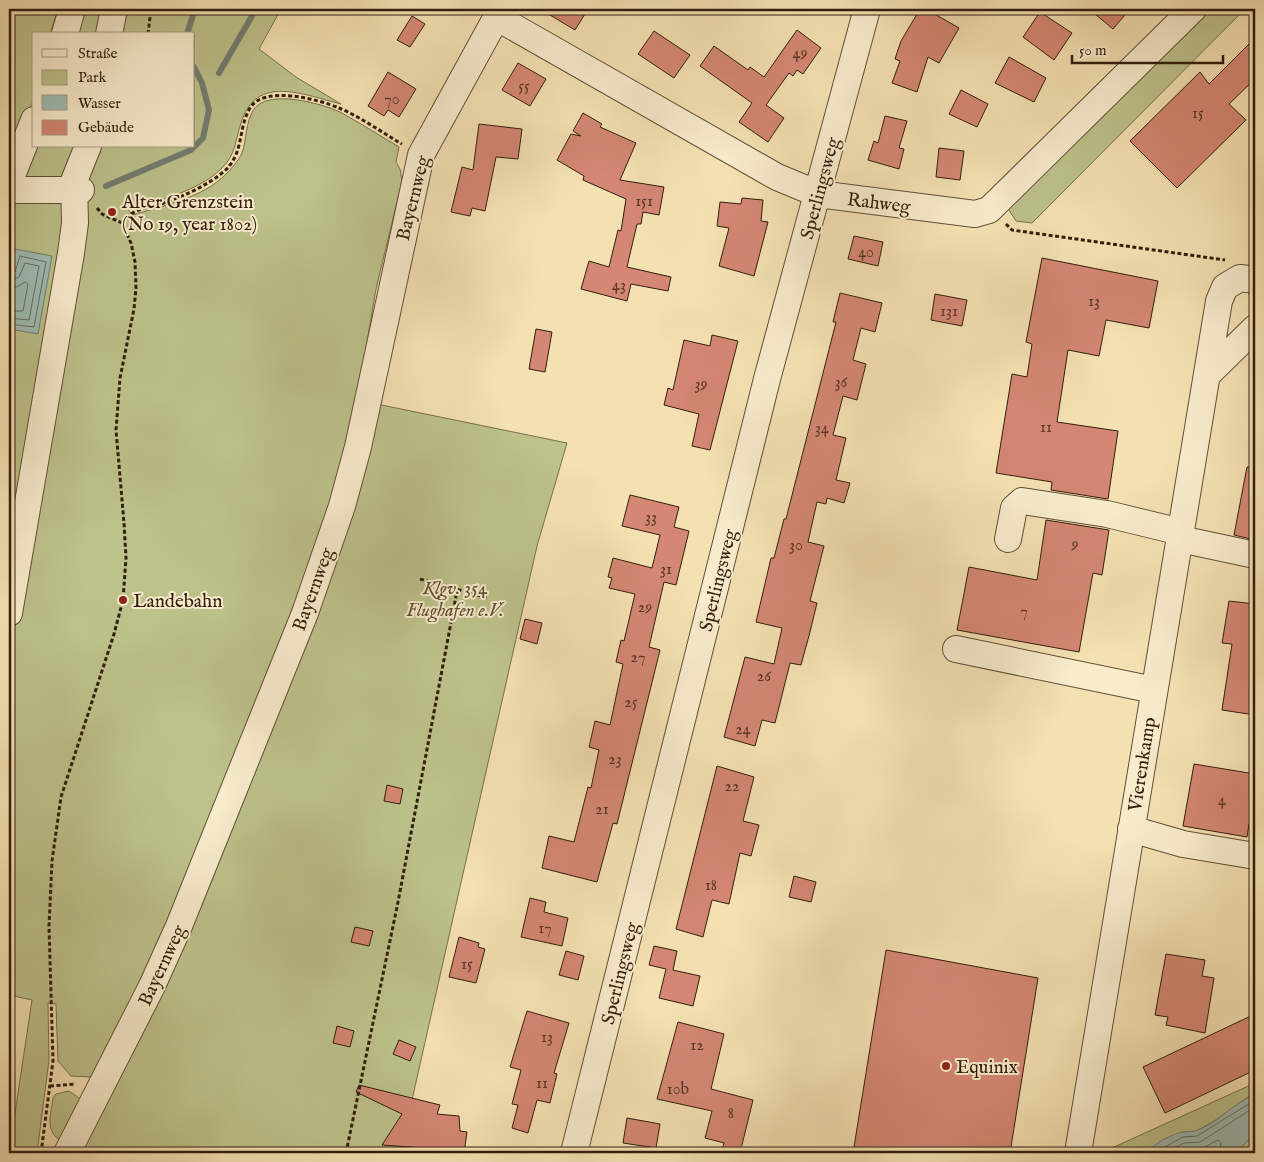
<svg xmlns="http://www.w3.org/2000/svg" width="1264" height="1162" viewBox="0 0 1264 1162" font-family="'IM FELL English',serif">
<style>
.green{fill:#bdc28b;stroke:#78704c}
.water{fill:#9ebcb5;stroke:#737d72}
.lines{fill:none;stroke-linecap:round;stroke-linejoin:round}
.shore{stroke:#686d61;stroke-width:1}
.stream{stroke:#737d72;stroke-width:6}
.building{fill:#d48773;stroke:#321e0d}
.minor-casing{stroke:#624f36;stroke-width:28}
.path{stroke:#321e0d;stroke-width:3;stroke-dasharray:4 2.5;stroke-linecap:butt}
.minor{stroke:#f8eccd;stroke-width:26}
.poi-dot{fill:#8f2418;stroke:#f8eccd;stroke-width:2}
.labels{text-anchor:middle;stroke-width:4;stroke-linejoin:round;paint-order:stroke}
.number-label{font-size:16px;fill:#5a3826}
.street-label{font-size:19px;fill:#321e0d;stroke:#f8eccd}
.poi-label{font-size:19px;fill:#321e0d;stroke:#f8eccd;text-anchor:start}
.park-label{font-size:19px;font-style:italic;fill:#5c4f33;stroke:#f8eccd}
</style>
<rect width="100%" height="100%" fill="#f4e1b2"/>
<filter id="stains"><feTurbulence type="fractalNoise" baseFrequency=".004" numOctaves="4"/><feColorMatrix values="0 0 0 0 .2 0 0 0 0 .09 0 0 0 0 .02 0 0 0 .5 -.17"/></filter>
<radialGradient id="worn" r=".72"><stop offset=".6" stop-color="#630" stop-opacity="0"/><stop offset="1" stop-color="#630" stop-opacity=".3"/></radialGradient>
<path class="green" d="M9,9H58L50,34H34V98L9,164Z
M82,9H110L106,34H73Z
M118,9H281L259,49L296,77L341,104C304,95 256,73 241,123C235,141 236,154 222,168C201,190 156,202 128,209L132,215C162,206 203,198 226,174C231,169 239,160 242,153C247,139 245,123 254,109C269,89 320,103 340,112C360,123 379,135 399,147L396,162L400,169L402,181L376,289L357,400L567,443L537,546L400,1153H74L107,1084L90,1077L71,1076L58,1061L56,1004L48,1003L49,1060L37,1153H9L32,1000L9,995V656L84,211L80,181L95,146H194V34H114Z
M1208,9H1245L1032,223L1016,221L1007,207Z
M34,146H84L63,180L37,183L24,176Z
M68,196L9,596V206L17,200Z
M1255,1083V1095L1248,1097L1219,1118L1195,1132H1182L1148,1151V1153H1101Z
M69,1091L85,1102L62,1141C44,1132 51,1115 53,1098L56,1094Z
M1255,1133V1153H1236Z"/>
<path class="water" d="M15,249L52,256L38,334L9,329V283Z
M1255,1095V1133L1236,1153H1148C1153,1144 1173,1133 1184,1132C1188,1131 1192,1132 1195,1131C1218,1124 1233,1102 1255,1095Z"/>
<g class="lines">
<path class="shore" d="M9,275L15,272L20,256L46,262L34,327L9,324
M9,281L19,277L25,263L39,266L29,320L9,318
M9,288L17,287L25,282L28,284L23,311H9
M1154,1153L1183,1137L1197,1136L1255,1100
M1165,1153L1184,1143L1200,1142L1255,1107
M1181,1153L1201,1149L1218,1140L1221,1143L1219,1153"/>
<path class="stream" d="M187,34L195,9
M219,73L256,9
M106,186L191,150L203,138L209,110L202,83L194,67"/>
</g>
<path class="building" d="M540,9H588L575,30Z
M920,9H926L959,28L939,63L928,57L917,92L892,83L900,61L895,59L901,41Z
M1089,9H1130L1113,29Z
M1040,12L1072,33L1054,60L1023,37Z
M412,16L425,24L410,47L397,40Z
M797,30L821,48L803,74L797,70L793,76L789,73L766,105L784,118L768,142L739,122L752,103L700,66L714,46L748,70L750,67L764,77Z
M654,31L690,55L674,78L638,54Z
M1255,38V79L1229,104L1246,120L1177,188L1130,141L1200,72L1209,84Z
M1009,57L1046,78L1034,102L995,83Z
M518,63L546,79L530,106L502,90Z
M388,72L416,89L399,117L388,110L384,116L368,106Z
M961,90L988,104L977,127L949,114Z
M583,113L602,124L600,127L636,143L620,180L664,187L659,215L643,212L641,224H637L627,267L671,277L668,291L631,284L627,301L581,289L589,261L609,267L618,230L621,231L626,199L583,180L584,176L557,160L571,134L581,136L573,131Z
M885,116L907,121L899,148L904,149L899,169L868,160L874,141L878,143Z
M479,124L522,129L518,159L496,157L485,211L472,208L470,216L451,212L462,167L473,170Z
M939,148L964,151L960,180L936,177Z
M742,198L763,200L761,221L768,222L754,276L719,266L729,228L717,226L720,202L741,204Z
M854,236L883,242L878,266L848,259Z
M1042,258L1158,281L1149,328L1106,320L1099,356L1068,350L1057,422L1118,431L1108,499L1051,490L1052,482L996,473L1012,374L1027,377L1032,344L1026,342Z
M840,293L882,303L875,332L861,328L853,360L866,364L857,400L843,396L833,435L846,438L836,480L850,483L844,503L827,498L826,504L817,502L808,542L824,546L810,601L817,603L810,632L801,665L790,663L775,723L762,720L755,746L724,737L745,657L774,664L782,628L756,622L771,558H774L784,519H786L836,322H833Z
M935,294L967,300L962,326L931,320Z
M536,329L552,332L545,372L529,369Z
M712,335L738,341L710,450L692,446L699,414L664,405L668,388L673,390L684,340L710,346Z
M1247,467L1255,468V540L1234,535Z
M630,495L679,507L674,527L689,531L676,585L664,582L649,647L660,650L617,824L613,823L597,882L542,868L549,836L574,842L588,787L591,788L599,750L589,747L595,721L610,725L623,664L616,662L621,640L624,641L635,594L609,588L612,578L608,577L613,558L652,568L660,535L622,526Z
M1046,520L1109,530L1102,575L1093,573L1079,652L957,630L969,567L1037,580Z
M1229,601L1255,604V715L1222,710L1232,644L1222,643Z
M525,619L542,623L537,644L520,639Z
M1194,764L1255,774V825L1249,824L1247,837L1183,826Z
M717,766L754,777L743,821L759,825L751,856L740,853L729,904L712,900L703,937L676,929Z
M387,785L403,789L400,804L384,801Z
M794,876L816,882L811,902L789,897Z
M530,898L546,902L544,912L568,918L562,946L521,937Z
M355,927L373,931L369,946L351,942Z
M459,937L479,943L478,947L485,949L476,983L449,977Z
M654,946L677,951L673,970L700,976L693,1006L659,998L666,969L649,965Z
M886,950L1038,978L1010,1153H853Z
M566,951L584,956L578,980L559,975Z
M1166,954L1205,960L1202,976L1214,978L1205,1033L1166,1025L1168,1017L1155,1015Z
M527,1011L569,1023L554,1073L557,1074L550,1103L537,1100L528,1133L512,1128L518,1105L512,1104L521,1070L510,1067Z
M1255,1014V1070L1165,1113L1143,1067Z
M678,1022L724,1034L711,1089L753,1100L740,1153H721L724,1143L705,1138L712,1111L657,1099Z
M337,1026L354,1031L350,1047L333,1043Z
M399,1040L416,1047L410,1061L393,1054Z
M359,1085L440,1105L437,1114L459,1116L460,1131L467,1132L464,1153H437L439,1149L382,1145L402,1114L356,1092Z
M627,1118L660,1124L656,1148L623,1143Z"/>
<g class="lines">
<defs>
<path id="minor" d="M496,17L777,177L818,194L975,214L989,210L1193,9
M65,34L72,9
M109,34L114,9
M9,183L34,120
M9,186L18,190H81
M1207,375L1255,328
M1008,539L1014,508L1022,501L1107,514L1181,532
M1180,539L1255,555
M9,613L71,253L75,223L74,181L88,146
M956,649L1154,690
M1131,829L1183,844L1255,856
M67,1153L152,986L179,926L305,613L342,506L358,447L421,155L501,9
M574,1153L767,379L867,9
M1078,1153L1219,301L1225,287L1240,278L1255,280"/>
</defs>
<use href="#minor" class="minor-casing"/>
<path class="path" d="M148,34L151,9
M97,208L102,214L122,223
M122,223C134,207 146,209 164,203C184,196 206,186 222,173C245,155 237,130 250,108C264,85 318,99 339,108C361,117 381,132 402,144
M1006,224L1012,230L1225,260
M420,579L488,598
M50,1086L76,1084
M41,1153L53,1061L49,926L52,861L61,797L114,634L123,600L126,558L124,523L116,430L120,378L134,309L136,288L135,262L131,243L122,223
M346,1153L398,902L457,591"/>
<use href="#minor" class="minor"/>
</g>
<g class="poi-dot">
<circle cx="112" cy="212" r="5"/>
<circle cx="123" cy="600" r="5"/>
<circle cx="946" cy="1066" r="5"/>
</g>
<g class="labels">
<g class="number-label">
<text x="800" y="58">49</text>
<text x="524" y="91">55</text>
<text x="392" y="104">70</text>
<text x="1198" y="118">15</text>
<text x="644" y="206">151</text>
<text x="866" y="257">40</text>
<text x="619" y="290">43</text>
<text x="1094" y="306">13</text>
<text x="949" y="316">131</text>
<text x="841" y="387">36</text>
<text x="701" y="389">39</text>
<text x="1046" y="432">11</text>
<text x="822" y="433">34</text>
<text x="651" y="522">33</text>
<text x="1075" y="549">9</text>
<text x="796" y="550">30</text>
<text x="666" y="574">31</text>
<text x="645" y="612">29</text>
<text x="1024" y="616">7</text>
<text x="638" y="662">27</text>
<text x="764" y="681">26</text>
<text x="631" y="707">25</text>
<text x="743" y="734">24</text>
<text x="615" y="764">23</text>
<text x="732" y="791">22</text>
<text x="1222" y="805">4</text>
<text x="602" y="814">21</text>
<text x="711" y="890">18</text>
<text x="545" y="933">17</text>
<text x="467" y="969">15</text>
<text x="547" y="1042">13</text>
<text x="697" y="1050">12</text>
<text x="542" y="1088">11</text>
<text x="678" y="1094">10b</text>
<text x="731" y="1118">8</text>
</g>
<g class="street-label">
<text transform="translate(819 188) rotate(-75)" y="7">Sperlingsweg</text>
<text transform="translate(412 198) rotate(-76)" y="7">Bayernweg</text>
<text transform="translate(879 202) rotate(7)" y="7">Rahweg</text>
<text transform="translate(717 580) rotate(-76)" y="7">Sperlingsweg</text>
<text transform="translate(312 589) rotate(-70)" y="7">Bayernweg</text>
<text transform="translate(1141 764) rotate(-81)" y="7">Vierenkamp</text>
<text transform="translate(161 965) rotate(-65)" y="7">Bayernweg</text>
<text transform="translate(619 973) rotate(-76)" y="7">Sperlingsweg</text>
</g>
<g class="poi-label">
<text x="122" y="208">Alter Grenzstein<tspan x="122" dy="22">(No 19, year 1802)</tspan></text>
<text x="133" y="607">Landebahn</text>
<text x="956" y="1073">Equinix</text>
</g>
<g class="park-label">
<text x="455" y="594">Klgv. 354<tspan x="455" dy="22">Flughafen e.V.</tspan></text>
</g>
</g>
<rect width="1264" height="1162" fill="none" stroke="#f4e1b2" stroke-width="30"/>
<rect x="10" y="10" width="1244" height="1142" fill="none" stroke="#321e0d" stroke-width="2.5"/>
<rect x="15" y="15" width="1234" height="1132" fill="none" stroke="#321e0d"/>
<rect x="32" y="32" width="162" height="115" fill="#f8eccd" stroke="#a99a80"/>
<rect x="42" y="49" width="25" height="8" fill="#f8eccd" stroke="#a99a80"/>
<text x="78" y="58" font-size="15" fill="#321e0d">Straße</text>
<rect x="42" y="70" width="25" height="15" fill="#bdc28b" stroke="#a99a80"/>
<text x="78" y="82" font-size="15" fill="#321e0d">Park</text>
<rect x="42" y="95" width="25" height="15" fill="#9ebcb5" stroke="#a99a80"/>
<text x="78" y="108" font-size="15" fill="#321e0d">Wasser</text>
<rect x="42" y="120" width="25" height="15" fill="#d48773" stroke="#a99a80"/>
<text x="78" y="132" font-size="15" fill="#321e0d">Gebäude</text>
<path d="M1072 55v8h151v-8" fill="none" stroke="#321e0d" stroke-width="2.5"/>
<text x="1079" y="55" font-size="15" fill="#321e0d" stroke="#f8eccd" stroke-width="4" paint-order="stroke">50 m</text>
<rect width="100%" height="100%" filter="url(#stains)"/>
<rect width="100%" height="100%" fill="url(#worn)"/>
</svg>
